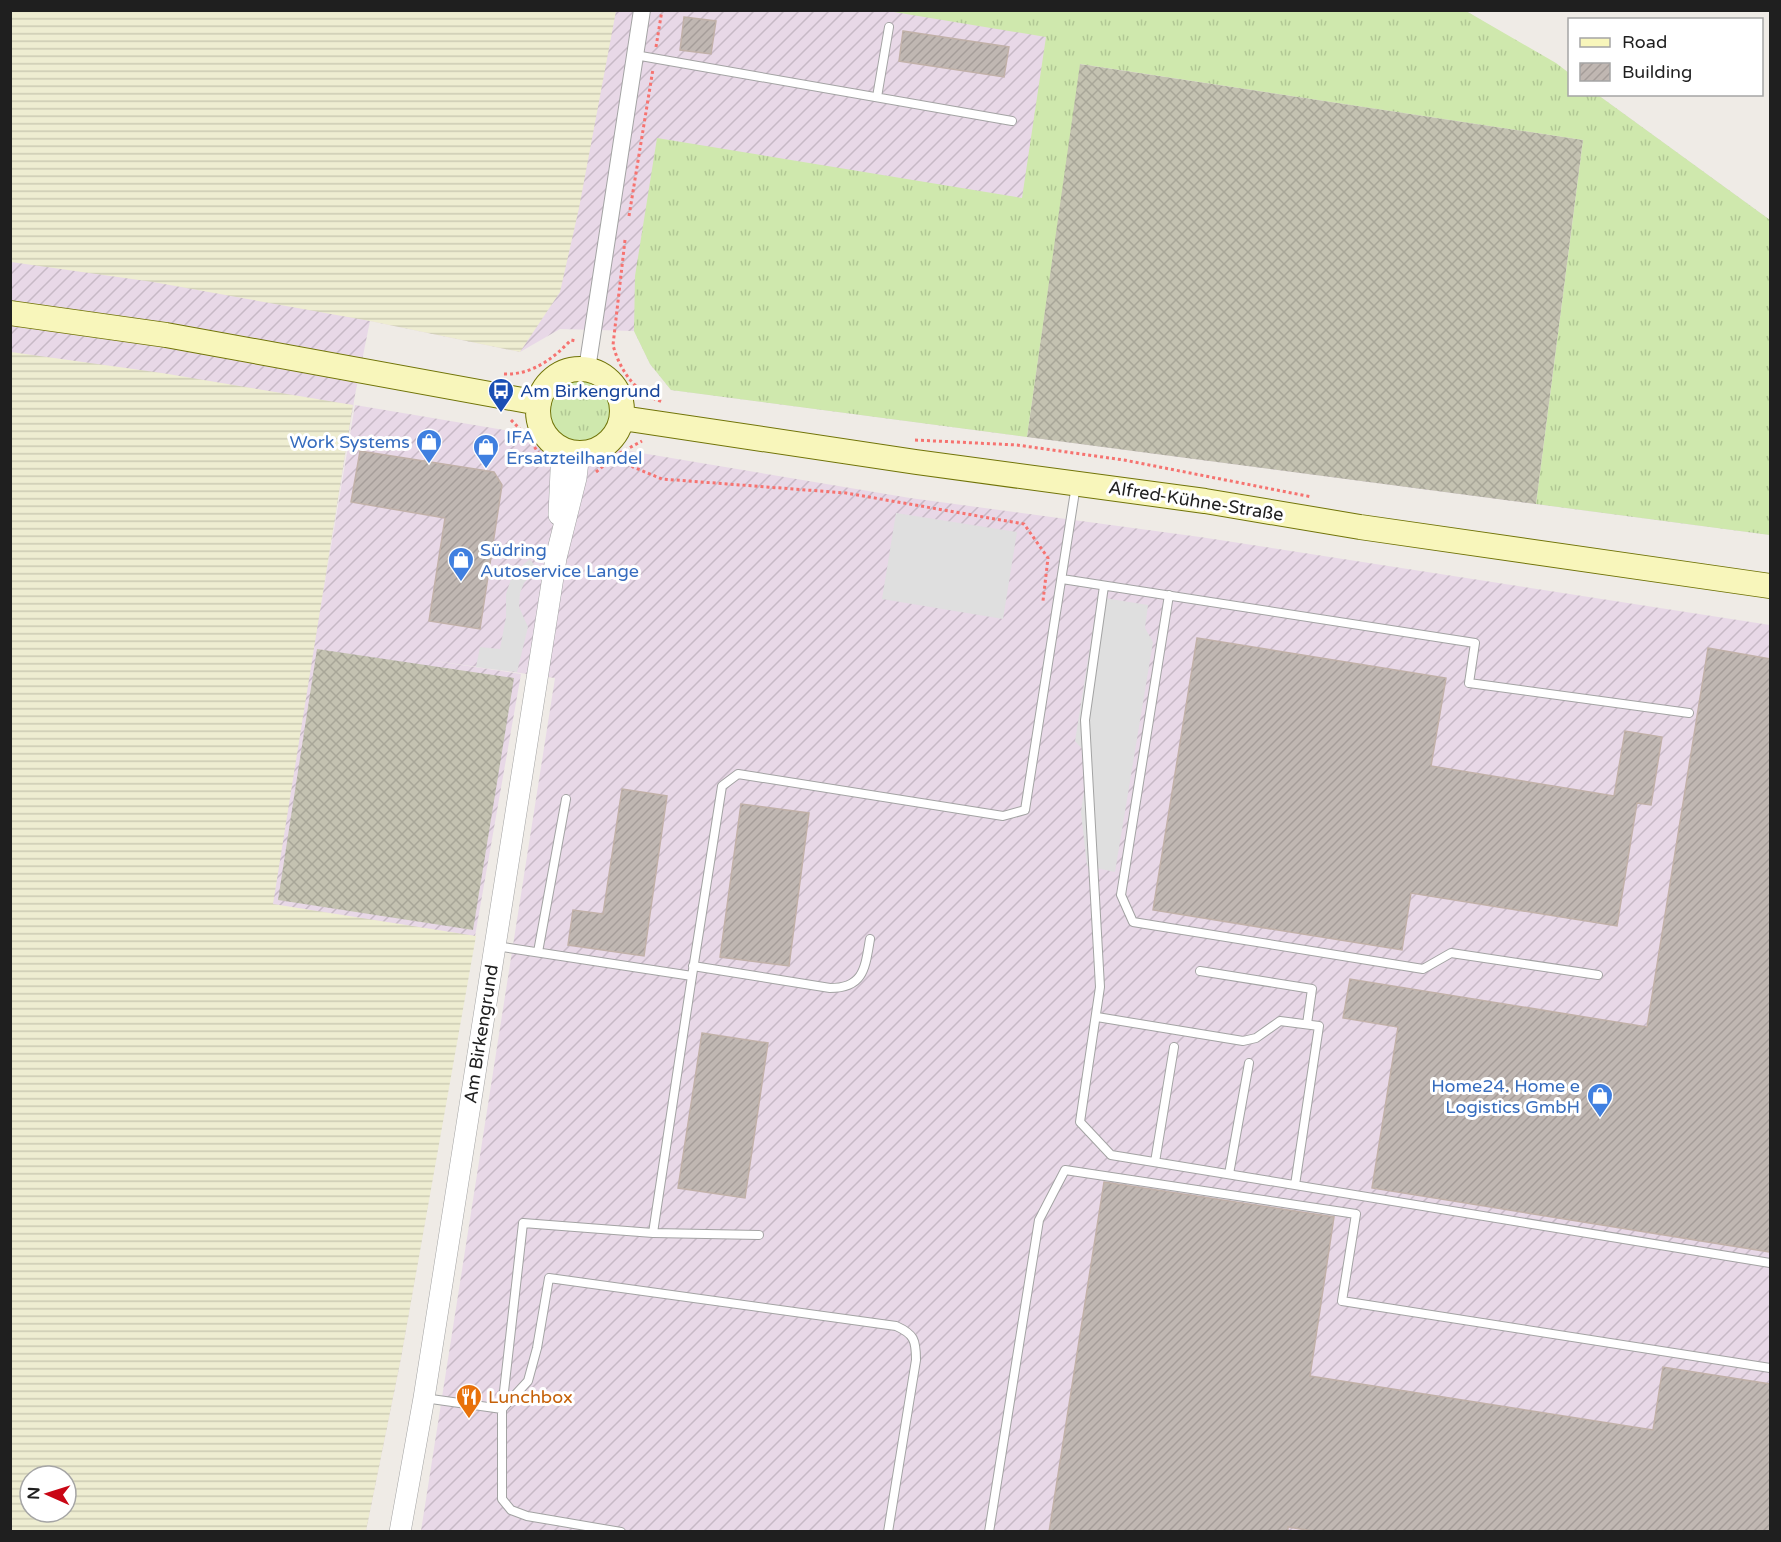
<svg xmlns="http://www.w3.org/2000/svg" width="1781" height="1542" viewBox="0 0 1781 1542" font-family="'Varela Round',sans-serif">
<style>
.industrial{fill:url(#industrial-furrows);fill-rule:evenodd}
.construction{fill:url(#construction-cross-hatch)}
.farmland{fill:url(#farmland-rules);fill-rule:evenodd}
.grass{fill:url(#grass-tufts)}
.parking{fill:#dfdfdf}
.building{fill:url(#building-hatch);stroke:#c1b1a8;stroke-width:1.5}
.lines{fill:none;stroke-linecap:round;stroke-linejoin:round}
.service-casing{stroke:#a3a3a3;stroke-width:10}
.minor-casing{stroke:#a3a3a3;stroke-width:18}
.tertiary-casing{stroke:#a3a3a3;stroke-width:22}
.secondary-casing{stroke:#717408;stroke-width:26}
.path{stroke:#f67370;stroke-width:3;stroke-dasharray:3 3;stroke-linecap:butt}
.service{stroke:#fff;stroke-width:8}
.minor{stroke:#fff;stroke-width:16}
.tertiary{stroke:#fff;stroke-width:21}
.secondary{stroke:#f8f6bb;stroke-width:24}
.labels{text-anchor:middle;stroke-width:6;stroke-linejoin:round;paint-order:stroke}
.transit-label{font-size:18px;fill:#164399;stroke:#fff;text-anchor:start}
.shop-label{font-size:18px;fill:#366cbe;stroke:#fff;text-anchor:start}
.street-label{font-size:18px;fill:#1f1f1f;stroke:#fff}
.food-label{font-size:18px;fill:#c56008;stroke:#fff;text-anchor:start}
</style>
<defs>
<pattern id="industrial-furrows" width="10" height="10" patternUnits="userSpaceOnUse" patternTransform="scale(1.5)"><rect width="10" height="10" fill="#e8d8e7"/><path d="M-1 1l2-2M0 10L10 0M9 11l2-2" fill="none" stroke="#c7b9c6"/></pattern>
<pattern id="construction-cross-hatch" width="8" height="8" patternUnits="userSpaceOnUse" patternTransform="scale(1.5)"><rect width="8" height="8" fill="#c4c2b1"/><path d="M0 0l8 8M0 8l8-8" fill="none" stroke="#a8a698"/></pattern>
<pattern id="farmland-rules" width="6" height="5" patternUnits="userSpaceOnUse" patternTransform="scale(1.5)"><rect width="6" height="5" fill="#eeedd1"/><path d="M0 2.5h6" fill="none" stroke="#cccbb3"/></pattern>
<pattern id="grass-tufts" width="24" height="20" patternUnits="userSpaceOnUse" patternTransform="scale(1.5)"><rect width="24" height="20" fill="#cfe8ad"/><path d="M3 7l-1-3M5 7V3M7 7l1-3M15 17l-1-3M17 17v-4M19 17l1-3" fill="none" stroke="#b1c794"/></pattern>
<pattern id="building-hatch" width="6" height="6" patternUnits="userSpaceOnUse" patternTransform="scale(1.5)"><rect width="6" height="6" fill="#c0b7b2"/><path d="M-1 1l2-2M0 6l6-6M5 7l2-2" fill="none" stroke="#a59d99"/></pattern>
</defs>
<rect width="100%" height="100%" fill="#efebe6"/>
<path class="industrial" d="M10,11H1466L1569,73L1570,94L1598,95L1770,220V535L671,390L650,364L634,331L560,329L520,352L370,321L355,395L319,618L355,405L910,498L1200,537L1770,625V1531H421L555,678L414,658L521,674L401,1358L366,1531H11ZM30,1476H66V1512H30Z"/>
<path class="construction" d="M1079,64L1583,140L1536,504L1027,437Z
M317,649L514,678L473,930L278,900Z"/>
<path class="farmland" d="M11,10L616,11L579,208L560,292L520,352L370,321L153,282L11,262Z
M11,352L162,373L353,405L273,904L476,936L401,1358L366,1531H11ZM30,1476H66V1512H30Z"/>
<path class="grass" d="M888,11H1466L1556,63L1569,73L1570,94L1598,95L1770,220V535L1536,504L1583,140L1080,64L1027,437L671,390L650,364L634,331L635,276L657,138L1022,198L1046,37Z
M545 410a34 34 0 1 1 68 0a34 34 0 1 1-68 0Z"/>
<path class="parking" d="M896,513L1017,532L1003,619L882,599Z
M530,559L537,569L524,583L520,593L519,607L528,627L517,672L476,667L480,647L500,649L506,617V594L513,573Z
M1098,597L1148,605L1145,628L1153,642L1115,872L1087,866L1081,812L1089,757L1075,741Z"/>
<path class="building" d="M684,17L716,21L711,54L680,50Z
M903,31L1009,47L1004,77L899,61Z
M360,451L494,472L502,485L480,629L429,621L445,518L351,502Z
M1197,638L1446,678L1431,766L1614,796L1625,731L1662,737L1651,805L1637,803L1617,926L1411,893L1402,950L1153,910Z
M1708,648L1770,659V1252L1372,1188L1398,1027L1343,1018L1350,979L1647,1027Z
M622,789L667,796L644,956L568,945L573,910L603,914Z
M741,804L809,813L789,966L720,957Z
M702,1033L768,1043L745,1198L678,1188Z
M1104,1182L1334,1217L1310,1376L1653,1430L1663,1367L1770,1384V1532H1319L1288,1527V1532H1049Z"/>
<g class="lines">
<defs>
<path id="service" d="M635,55L1012,121
M877,97L889,27
M1062,579L1475,643L1469,683L1689,713
M1104,586L1085,720L1100,987L1080,1122L1111,1155L1770,1263
M1169,595L1121,895L1133,922L1423,969L1451,953L1598,975
M496,946L692,976L722,786L738,774L1003,816L1025,810L1076,485
M538,952L566,799
M693,966L830,988C864,988 865,968 870,939
M1200,971L1312,989L1307,1024
M1097,1017L1243,1041L1256,1038L1280,1021L1319,1026L1295,1185
M1155,1162L1174,1047
M1229,1174L1249,1063
M653,1233L692,976
M424,1398L502,1409L523,1223L653,1233L759,1235
M621,1532L527,1516L511,1510L502,1499V1409L528,1381L537,1348L549,1278L896,1326C914,1334 916,1340 916,1360L888,1532
M989,1532L1039,1220L1065,1170L1356,1214L1342,1301L1770,1368"/>
<path id="minor" d="M587,369L642,10"/>
<path id="tertiary" d="M559,515L562,449
M400,1532L424,1398L556,558L576,478L579,453"/>
<path id="secondary" d="M10,313L166,335L539,403
M538 411a42 42 0 1 1 84 0a42 42 0 1 1-84 0Z
M622,418L916,462L1205,501L1360,527L1770,586"/>
</defs>
<use href="#service" class="service-casing"/>
<use href="#minor" class="minor-casing"/>
<use href="#tertiary" class="tertiary-casing"/>
<use href="#secondary" class="secondary-casing"/>
<path class="path" d="M656,47L662,10
M629,216L653,69
M625,240L613,345C620,371 636,394 663,402
M504,374C531,375 552,360 571,340L576,341
M511,420L529,438L542,459
M915,440L1017,445L1124,460L1312,497
M618,454L633,467L662,479L846,493L1024,524L1048,558L1043,601
M596,472L618,454L642,441"/>
<use href="#service" class="service"/>
<use href="#minor" class="minor"/>
<use href="#tertiary" class="tertiary"/>
<use href="#secondary" class="secondary"/>
</g>
<defs>
<symbol id="bus-pin" viewBox="-11 -11 22 30"><path d="M0 17L-7.5 6A9.5 9.5 0 1 1 7.5 6Z" fill="#1a4fb4" stroke="#fff"/><path d="M-5-6H5V4H4V6H2V4H-2V6H-4V4H-5ZM-3.5-4V0h7V-4ZM-3.5 1.2v1.5H-2V1.2ZM2 1.2v1.5H3.5V1.2Z" fill="#fff"/></symbol>
<symbol id="shop-pin" viewBox="-11 -11 22 30"><path d="M0 17L-7.5 6A9.5 9.5 0 1 1 7.5 6Z" fill="#3f7fe0" stroke="#fff"/><path d="M-5-2.5h2.3a2.7 3.5 0 0 1 5.4 0H5L5.5 6h-11ZM-1.5-2.5h3a1.5 2.3 0 0 0-3 0Z" fill="#fff"/></symbol>
<symbol id="restaurant-pin" viewBox="-11 -11 22 30"><path d="M0 17L-7.5 6A9.5 9.5 0 1 1 7.5 6Z" fill="#e8710a" stroke="#fff"/><path d="M-5-6h1v4h1v-4h1v4h1v-4h1v5L-1.5 .5V6h-2V.5L-5-1ZM5-6V6H3V1.5H1.5Q1.5-4 5-6Z" fill="#fff"/></symbol>
</defs>
<g fill-rule="evenodd">
<use href="#bus-pin" x="486" y="376" width="30" height="40"/>
<use href="#shop-pin" x="414" y="427" width="30" height="40"/>
<use href="#shop-pin" x="471" y="432" width="30" height="40"/>
<use href="#shop-pin" x="446" y="545" width="30" height="40"/>
<use href="#shop-pin" x="1585" y="1081" width="30" height="40"/>
<use href="#restaurant-pin" x="454" y="1382" width="30" height="40"/>
</g>
<g class="labels">
<g class="transit-label">
<text x="520" y="397">Am Birkengrund</text>
</g>
<g class="shop-label">
<text x="506" y="443">IFA<tspan x="506" dy="21">Ersatzteilhandel</tspan></text>
<text x="410" y="448" text-anchor="end">Work Systems</text>
<text x="480" y="556">Südring<tspan x="480" dy="21">Autoservice Lange</tspan></text>
<text x="1580" y="1092" text-anchor="end">Home24. Home e<tspan x="1580" dy="21">Logistics GmbH</tspan></text>
</g>
<g class="street-label">
<text transform="translate(1196 501) rotate(9)" y="6">Alfred-Kühne-Straße</text>
<text transform="translate(481 1034) rotate(-81)" y="6">Am Birkengrund</text>
</g>
<g class="food-label">
<text x="488" y="1403">Lunchbox</text>
</g>
</g>
<rect width="1781" height="1542" fill="none" stroke="#1f1f1f" stroke-width="24"/>
<rect x="1568" y="18" width="195" height="78" fill="#ffffff" stroke="#a5a5a5" stroke-width="1.5"/>
<rect x="1580" y="38" width="30" height="9" fill="#f8f6bb" stroke="#a5a5a5" stroke-width="1.5"/>
<text x="1622" y="48" font-size="18" fill="#1f1f1f">Road</text>
<rect x="1580" y="63" width="30" height="18" fill="url(#building-hatch)" stroke="#a5a5a5" stroke-width="1.5"/>
<text x="1622" y="78" font-size="18" fill="#1f1f1f">Building</text>
<g transform="translate(48 1494) rotate(273)"><circle r="28" fill="#ffffff" stroke="#a5a5a5" stroke-width="1.5"/>
<path d="M0-4.5L10 22L0 15L-10 22Z" fill="#c90615"/>
<text y="-9" font-size="16" font-weight="bold" text-anchor="middle" fill="#1f1f1f">N</text>
</g>
</svg>
